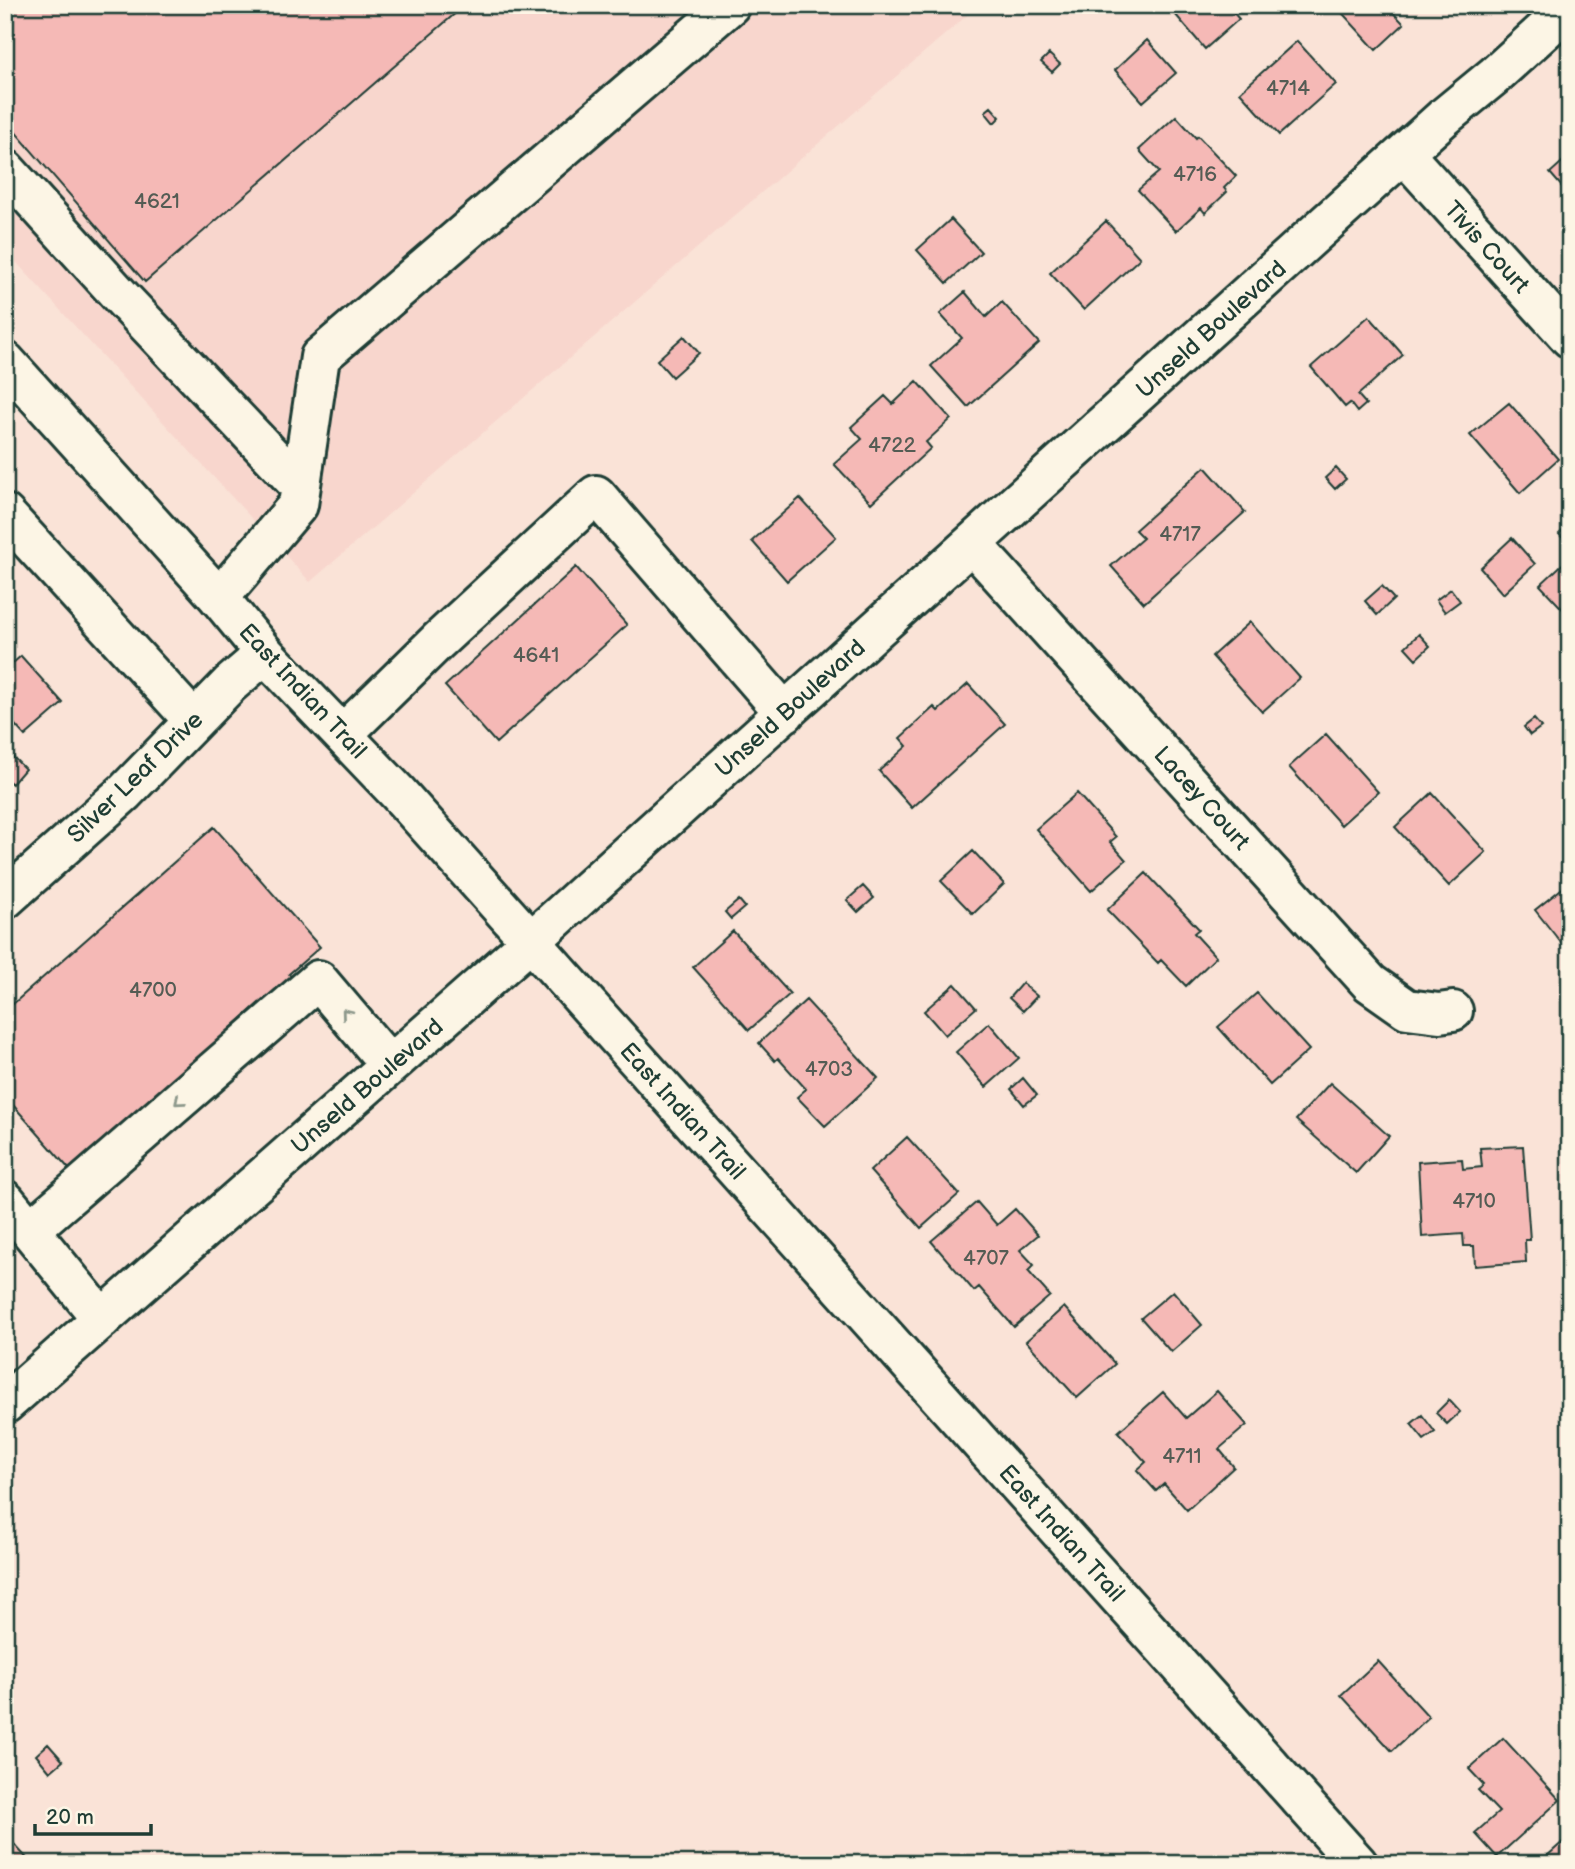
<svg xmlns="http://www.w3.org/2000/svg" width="1575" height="1869" viewBox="0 0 1575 1869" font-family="'Balsamiq Sans',sans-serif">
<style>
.built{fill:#f8d6cd}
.building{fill:#f5b9b6;stroke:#1f3d34;stroke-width:2}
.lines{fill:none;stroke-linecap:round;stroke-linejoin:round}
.minor-casing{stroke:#1f3d34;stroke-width:44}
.major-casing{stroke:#1f3d34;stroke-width:44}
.minor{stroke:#fcf5e5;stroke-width:38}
.major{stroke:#fcf5e5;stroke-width:38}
.oneway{stroke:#8e998c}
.labels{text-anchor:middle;stroke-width:6;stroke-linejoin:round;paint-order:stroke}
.number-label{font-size:21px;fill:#545c54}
.street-label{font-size:24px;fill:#1f3d34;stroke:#fcf5e5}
</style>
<rect width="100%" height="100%" fill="#fae3d7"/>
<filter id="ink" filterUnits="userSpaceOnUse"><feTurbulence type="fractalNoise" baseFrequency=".0143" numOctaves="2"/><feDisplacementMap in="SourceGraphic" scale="14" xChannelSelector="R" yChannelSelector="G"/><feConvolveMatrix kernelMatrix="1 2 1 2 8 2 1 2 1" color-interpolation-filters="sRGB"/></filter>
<g filter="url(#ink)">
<path class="built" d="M5,5H979L310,582L5,250Z"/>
<path class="building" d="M5,5H465L145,282L5,120Z
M1185,5H1227L1239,19L1205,49L1175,14Z
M1335,5H1386L1404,24L1376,50Z
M1147,40L1176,73L1143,102L1115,70Z
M1297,41L1336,84L1279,135L1240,92Z
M1049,54L1060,64L1052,72L1041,62Z
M991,107L1000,117L994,123L985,112Z
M1176,116L1196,138L1198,136L1236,176L1224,188L1227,192L1205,213L1201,208L1176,231L1138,190L1159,172L1139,150Z
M1570,155V196L1550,173Z
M951,219L981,252L947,283L917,250Z
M1106,221L1140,258L1084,310L1050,273Z
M965,292L986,317L1002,302L1039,343L968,407L931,366L962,338L940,314Z
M1369,316L1403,355L1358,395L1366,404L1357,412L1350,403L1345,407L1311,367Z
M684,336L699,353L672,377L657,360Z
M917,381L951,419L926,442L931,448L871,503L834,464L862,439L851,427L885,396L893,404Z
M1509,403L1558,459L1520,493L1470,435Z
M1205,467L1245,512L1144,603L1111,566L1143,538L1135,530Z
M1336,468L1346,479L1335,489L1325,478Z
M800,498L836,537L787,581L752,541Z
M1570,524V546L1559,534Z
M1512,538L1535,564L1503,594L1480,568Z
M1570,557V617L1540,585Z
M576,567L627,625L496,743L445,686Z
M1382,586L1394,599L1377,615L1365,601Z
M1451,589L1460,601L1445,612L1436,600Z
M1250,622L1300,678L1262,712L1212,656Z
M1419,634L1430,646L1416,659L1405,647Z
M21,656L63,703L25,736L5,714V670Z
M968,684L1005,724L912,808L879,771L907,746L900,738L934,707L938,711Z
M1534,719L1541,727L1530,735L1524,727Z
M1326,734L1378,792L1341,825L1289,767Z
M12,756L25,769L12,784L5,778V763Z
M1077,793L1116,837L1110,842L1126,860L1091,891L1036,829Z
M1432,793L1486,852L1449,886L1395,827Z
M214,827L320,947L289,974L292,978L261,1005L259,1003L231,1028L233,1030L70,1170L5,1096V1011Z
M973,851L1004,884L973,914L941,881Z
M1146,873L1199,929L1194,933L1216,957L1186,986L1161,960L1158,963L1107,910Z
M1570,882V954L1535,910Z
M863,886L874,898L858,912L847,900Z
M739,900L745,907L731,919L725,912Z
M733,931L790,994L749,1030L693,967Z
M1022,983L1037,996L1023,1011L1009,998Z
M955,984L976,1008L945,1035L924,1011Z
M1257,993L1309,1050L1270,1085L1218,1027Z
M806,1000L878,1078L825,1126L797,1097L806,1089L778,1058L775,1061L759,1043Z
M989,1023L1019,1058L986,1087L956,1052Z
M1023,1078L1037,1095L1024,1105L1011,1089Z
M1330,1083L1389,1136L1356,1173L1296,1120Z
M907,1137L959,1194L921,1228L870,1171Z
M1523,1146L1530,1240H1525L1526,1262L1475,1266L1474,1246H1464L1463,1234L1422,1237L1418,1162L1462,1159L1463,1169L1482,1167L1480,1148Z
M977,1202L997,1225L1015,1209L1038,1235L1020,1250L1034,1265L1028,1271L1050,1296L1014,1327L979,1287L974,1291L931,1241Z
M1173,1291L1202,1325L1171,1352L1141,1318Z
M1064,1307L1115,1364L1077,1398L1026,1341Z
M1217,1391L1247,1425L1219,1449L1234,1467L1187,1510L1164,1484L1156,1491L1137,1470L1146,1462L1118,1432L1163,1392L1186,1418Z
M1449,1400L1460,1412L1447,1424L1436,1413Z
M1422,1415L1435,1432L1424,1440L1411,1424Z
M1378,1661L1429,1717L1392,1751L1341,1695Z
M1503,1738L1560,1800L1497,1857L1475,1833L1499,1812L1478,1790L1484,1785L1469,1769Z
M48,1744L63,1761L50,1772L36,1755Z
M5,1834L32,1864H5Z
M1564,1841L1570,1848V1864H1538Z"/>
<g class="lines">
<defs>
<path id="minor" d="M1405,155L1570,338
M5,169L122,298L300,486
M5,514L194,721
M972,544L1370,983L1407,1009L1439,1013L1453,1011
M219,598L298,505L320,357L730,5
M343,734L438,641L596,495L785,713
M5,899L125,792L230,684L265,654
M5,1200L102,1319
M30,1230L318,980L390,1065
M5,1404L530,942L1443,118L1494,76L1570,7"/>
<path id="major" d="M5,361L219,598L265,654L398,793L1358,1864"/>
</defs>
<use href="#minor" class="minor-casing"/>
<use href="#major" class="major-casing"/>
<use href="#minor" class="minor"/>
<use href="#major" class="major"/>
</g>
<defs><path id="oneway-chevron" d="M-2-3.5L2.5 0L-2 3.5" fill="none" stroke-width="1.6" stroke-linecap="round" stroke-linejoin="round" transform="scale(1.75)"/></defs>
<g class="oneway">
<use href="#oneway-chevron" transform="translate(346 1013) rotate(-130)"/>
<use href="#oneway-chevron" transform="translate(179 1101) rotate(139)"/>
</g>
</g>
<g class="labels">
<g class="number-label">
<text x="1288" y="95">4714</text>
<text x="1195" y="181">4716</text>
<text x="157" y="208">4621</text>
<text x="892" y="452">4722</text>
<text x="1180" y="541">4717</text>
<text x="536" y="662">4641</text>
<text x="153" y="997">4700</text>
<text x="829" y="1076">4703</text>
<text x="1474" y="1208">4710</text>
<text x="986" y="1265">4707</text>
<text x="1182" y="1463">4711</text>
</g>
<g class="street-label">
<text transform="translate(1487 247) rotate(48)" y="8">Tivis Court</text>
<text transform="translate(1211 329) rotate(-42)" y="8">Unseld Boulevard</text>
<text transform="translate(303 691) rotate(47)" y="8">East Indian Trail</text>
<text transform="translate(790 708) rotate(-42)" y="8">Unseld Boulevard</text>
<text transform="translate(135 777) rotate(-44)" y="8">Silver Leaf Drive</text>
<text transform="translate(1202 798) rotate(48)" y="8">Lacey Court</text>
<text transform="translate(367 1086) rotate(-41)" y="8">Unseld Boulevard</text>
<text transform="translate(683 1111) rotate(48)" y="8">East Indian Trail</text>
<text transform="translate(1062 1533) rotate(48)" y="8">East Indian Trail</text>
</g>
</g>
<rect width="1575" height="1869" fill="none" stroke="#fcf5e5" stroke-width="28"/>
<rect x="14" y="14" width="1547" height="1841" fill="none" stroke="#1f3d34" stroke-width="2.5" filter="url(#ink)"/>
<path d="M35 1824v10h116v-10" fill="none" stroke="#1f3d34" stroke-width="3.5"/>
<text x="46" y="1824" font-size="21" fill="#1f3d34" stroke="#fcf5e5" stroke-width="5" paint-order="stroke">20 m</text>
</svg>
